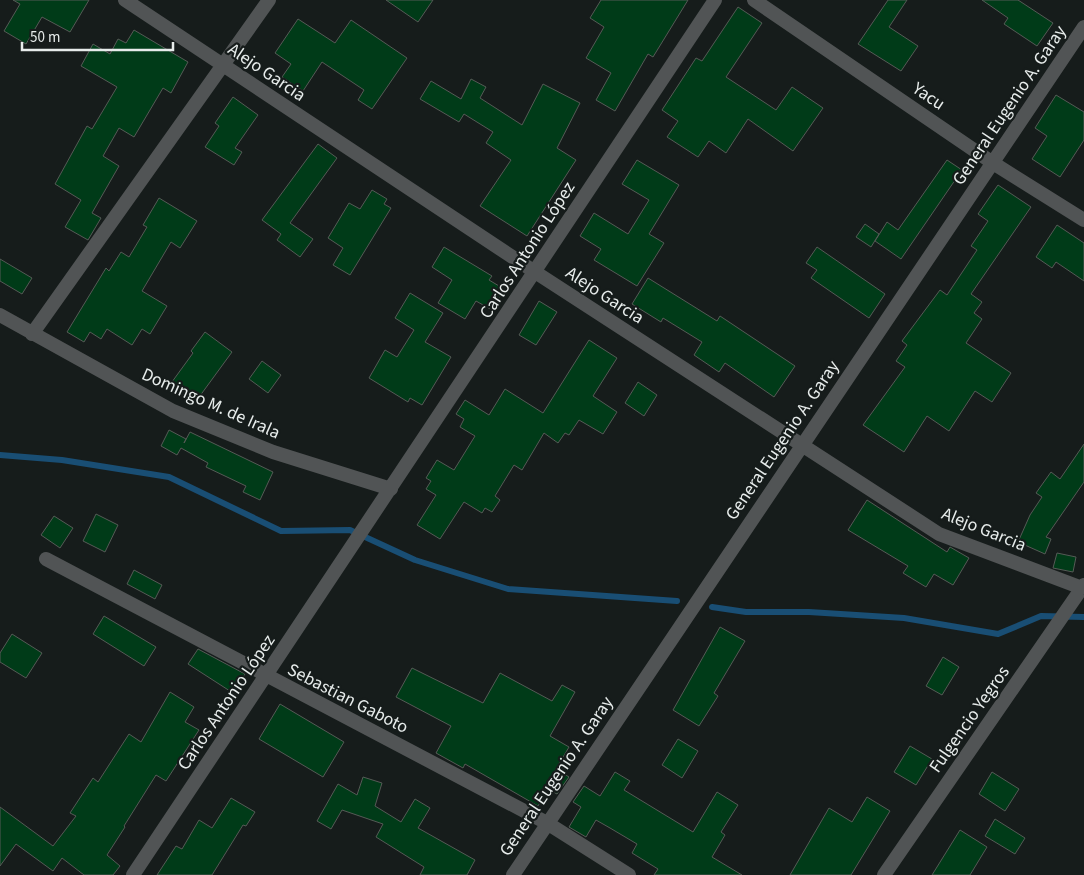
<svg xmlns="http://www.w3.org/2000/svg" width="1084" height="875" viewBox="0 0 1084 875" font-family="'Source Sans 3',sans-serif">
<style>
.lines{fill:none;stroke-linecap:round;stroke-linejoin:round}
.stream{stroke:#194e74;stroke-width:6}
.building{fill:#003b18;stroke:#555a56}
.minor{stroke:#515455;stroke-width:14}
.labels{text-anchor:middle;stroke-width:4.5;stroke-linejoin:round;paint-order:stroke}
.street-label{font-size:18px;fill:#e7eceb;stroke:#161c1b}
</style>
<rect width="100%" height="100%" fill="#161c1b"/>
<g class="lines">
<path class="stream" d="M0,455L62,460L169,477L281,531L350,530L415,560L508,589L677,601
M712,607L746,612H809L904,618L998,634L1041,616L1084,617"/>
</g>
<path class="building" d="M13,0H89L70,32L42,17L26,44L4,31L20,4Z
M386,0H433L418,22Z
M601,0H688L653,57L648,54L615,111L596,100L611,73L586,58L604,27L590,18Z
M888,0H907L889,27L918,46L901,71L858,44Z
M982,0H1018L1053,23L1037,46L1004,24L1008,18Z
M738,7L762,23L726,77L776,110L792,87L823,108L793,151L748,119L726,153L709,141L698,157L667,137L678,121L662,110L696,58L702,61Z
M298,19L335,43L351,20L407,58L372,109L358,100L364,90L322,62L303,91L282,77L291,64L275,53Z
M134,30L188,62L171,93L163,88L134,137L119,128L103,156L119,166L92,213L101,218L88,240L65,227L81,200L55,184L87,126L92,129L117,87L81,66L93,44L110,54L118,39L126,43Z
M471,79L486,87L480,98L522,125L543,84L580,103L557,148L576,160L527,236L480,206L511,160L486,143L493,132L464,114L459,122L420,99L431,81L461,99Z
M1056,95L1084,112V140L1060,177L1032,159L1047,136L1035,128Z
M233,97L258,115L235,148L242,152L234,165L205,147L219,126L215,123Z
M318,144L337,158L290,223L313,239L300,257L277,240L281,234L262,220Z
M637,160L679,185L649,234L664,243L637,286L594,260L601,249L580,236L594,213L628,234L649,200L622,184Z
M947,160L962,170L901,259L875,241L887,222L898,230Z
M998,185L1031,207L971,294L982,302L974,313L982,319L966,343L1011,373L992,402L975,391L949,431L927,416L904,452L863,425L905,367L896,361L907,345L902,341L940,290L947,295L977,250L971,246L988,221L978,214Z
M372,190L387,199L384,204L391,208L350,275L333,265L343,248L328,238L349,203L360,209Z
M159,198L197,221L180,248L171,242L142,291L167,306L150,334L142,329L132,345L107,329L101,339L90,332L84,342L67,332L106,268L109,271L121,252L129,257L147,227L143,225Z
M865,224L879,234L871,247L856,237Z
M1057,225L1084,243V281L1056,262L1052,268L1036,257Z
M444,247L492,276L489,280L504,289L492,310L476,301L465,319L438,303L452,280L432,267Z
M817,247L885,294L869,318L811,278L817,270L806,263Z
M0,259L32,278L22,294L0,281Z
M648,278L717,321L720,316L795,366L774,397L725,363L719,372L694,355L702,342L663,318L661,322L632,304Z
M410,293L443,313L425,342L451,357L422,405L410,398L408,402L369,378L385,350L397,357L414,330L395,318Z
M539,301L557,312L536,345L519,335Z
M205,332L232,352L194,404L169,386L193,353L191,351Z
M589,340L617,358L593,396L617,412L603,434L579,420L569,435L565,433L558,443L544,433L522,470L514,465L495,496L500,500L492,512L485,508L482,513L464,502L440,539L417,525L436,495L426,489L431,481L426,478L437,460L454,470L475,436L460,427L464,419L456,414L465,400L489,415L505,389L543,413Z
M262,361L281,375L268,393L249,379Z
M638,382L657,395L644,416L625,403Z
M169,430L186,439L184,443L190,432L273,472L260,500L243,492L246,486L206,467L208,463L181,448L177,455L161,446Z
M1084,444V482L1046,537L1051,539L1045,554L1018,542L1030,515L1042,497L1036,493L1051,472L1060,479Z
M867,500L947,552L950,547L969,558L953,585L934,574L926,587L903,573L908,566L848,530Z
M96,514L118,525L105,552L83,541Z
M54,516L73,528L60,548L41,535Z
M1057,553L1076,557L1073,572L1053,568Z
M134,570L162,585L155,599L127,584Z
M104,616L156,647L144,666L93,634Z
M720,627L745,641L714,693L718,696L699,726L673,710Z
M12,634L42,653L26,678L0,662V653Z
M198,649L245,674L233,693L188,664Z
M943,657L959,667L942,695L926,686Z
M412,668L483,703L500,673L552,701L562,685L575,692L550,736L569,747L556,769L569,777L557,794L548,789L538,806L465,764L463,768L436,753L451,726L396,697Z
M170,692L194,707L185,722L199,730L166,781L156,775L124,826L125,827L107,855L120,866L113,875H84L62,858L53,871L16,844L0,866V807L53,846L76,816L70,813L93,778L98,782L129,734L141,742Z
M280,704L344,742L323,777L259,739Z
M678,739L698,751L682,778L662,765Z
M910,746L932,759L916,785L894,772Z
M615,772L630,781L624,790L693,832L717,792L738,805L721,832L725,835L712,857L742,875H654L658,869L632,853L637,844L610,828L596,820L586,837L569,827L581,807L573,802L584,786L600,796Z
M992,772L1019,789L1005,811L979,794Z
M363,777L382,783L375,806L401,822L415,799L430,808L418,828L475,860L467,875H420L424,867L376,837L383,824L342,810L331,829L317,821L338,784L357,795Z
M867,797L890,811L851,875H790L829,808L852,822Z
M231,798L255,812L246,826L243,825L212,875H157L176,846L182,849L199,820L212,828Z
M995,819L1025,838L1015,854L985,836Z
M960,830L987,847L970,875H932Z"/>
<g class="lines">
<path class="minor" d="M125,0L535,272L939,534L1082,588
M754,0L993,163L1084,220
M0,315L173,411L273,452L391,489
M32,334L269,0
M46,559L547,823L629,875
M133,875L715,0
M513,875L1084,27
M884,875L1084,585"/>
</g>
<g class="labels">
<g class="street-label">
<text transform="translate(267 72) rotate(34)" y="6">Alejo Garcia</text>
<text transform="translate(929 96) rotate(34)" y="6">Yacu</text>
<text transform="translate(1009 105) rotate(-56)" y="6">General Eugenio A. Garay</text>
<text transform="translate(527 250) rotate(-57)" y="6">Carlos Antonio López</text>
<text transform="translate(605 295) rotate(33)" y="6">Alejo Garcia</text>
<text transform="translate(211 403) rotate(24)" y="6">Domingo M. de Irala</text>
<text transform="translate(782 440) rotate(-56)" y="6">General Eugenio A. Garay</text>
<text transform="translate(984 529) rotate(22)" y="6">Alejo Garcia</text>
<text transform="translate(348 698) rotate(27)" y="6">Sebastian Gaboto</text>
<text transform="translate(226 702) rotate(-56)" y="6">Carlos Antonio López</text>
<text transform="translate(969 719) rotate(-55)" y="6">Fulgencio Yegros</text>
<text transform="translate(556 776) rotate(-56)" y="6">General Eugenio A. Garay</text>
</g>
</g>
<path d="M22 42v8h151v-8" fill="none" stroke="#e7eceb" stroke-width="2.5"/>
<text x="30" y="42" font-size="15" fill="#e7eceb" stroke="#161c1b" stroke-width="4" paint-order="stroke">50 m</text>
</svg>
